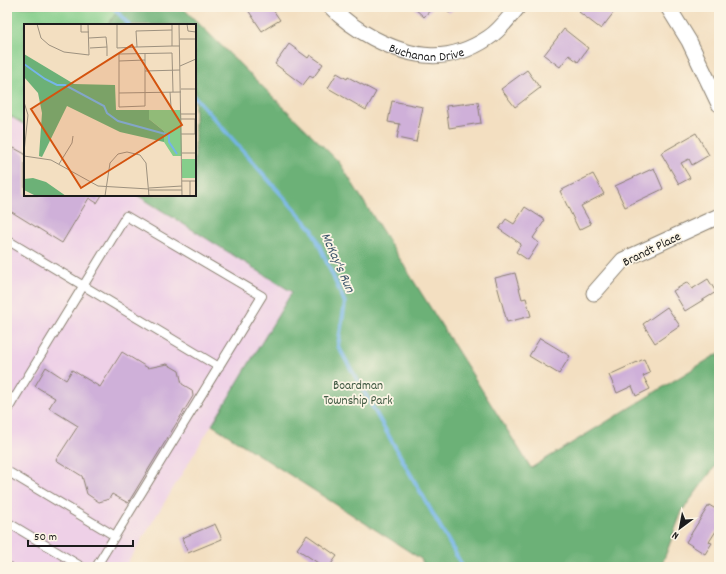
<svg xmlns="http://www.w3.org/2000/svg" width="726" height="574" viewBox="0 0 726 574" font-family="Dekko,sans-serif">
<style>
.built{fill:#eed0e7}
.green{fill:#85ce8b;stroke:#507554}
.forest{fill:#6cb177;stroke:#44664a}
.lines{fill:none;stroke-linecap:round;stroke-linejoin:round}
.stream{stroke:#75b5e9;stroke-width:4}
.building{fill:#cfb0d9}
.service-casing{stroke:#887e6e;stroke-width:10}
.minor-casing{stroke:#887e6e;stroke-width:17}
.service{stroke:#fff;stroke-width:8}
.minor{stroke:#fff;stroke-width:15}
.labels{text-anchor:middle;stroke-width:3.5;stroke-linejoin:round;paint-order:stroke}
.street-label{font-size:13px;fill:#1c1c1c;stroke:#fcf5e5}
.park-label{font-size:13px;fill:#415a43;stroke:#fcf5e5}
.water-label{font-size:14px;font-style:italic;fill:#40596e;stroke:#fcf5e5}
.inset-river{fill:none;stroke:#75b5e9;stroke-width:2}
.inset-road{fill:none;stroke:#9d917f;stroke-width:1}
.view{fill:#d4530e;fill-opacity:0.15;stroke:#d4530e;stroke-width:2}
.inset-edge{fill:none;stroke:#1c1c1c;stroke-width:2}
</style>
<rect width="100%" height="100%" fill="#fcf5e5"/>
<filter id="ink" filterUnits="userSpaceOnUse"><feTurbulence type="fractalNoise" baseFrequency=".025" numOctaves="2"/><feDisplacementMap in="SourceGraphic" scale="8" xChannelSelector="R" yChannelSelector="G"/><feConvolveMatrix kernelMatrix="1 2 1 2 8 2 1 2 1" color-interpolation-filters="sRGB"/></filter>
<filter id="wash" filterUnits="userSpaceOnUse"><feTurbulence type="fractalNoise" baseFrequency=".012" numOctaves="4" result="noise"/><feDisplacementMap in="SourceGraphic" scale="16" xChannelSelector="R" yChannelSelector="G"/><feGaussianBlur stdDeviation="0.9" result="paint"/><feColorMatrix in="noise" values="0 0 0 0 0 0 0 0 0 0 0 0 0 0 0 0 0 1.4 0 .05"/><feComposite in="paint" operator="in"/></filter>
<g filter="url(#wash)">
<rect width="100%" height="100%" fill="#f3dfc1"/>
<path class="built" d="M7,114L25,125V195H137L293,292L125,567H7Z"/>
<path class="green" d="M7,7H120L108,25H25V125L7,114Z"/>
<path class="forest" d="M120,7H182L339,162L531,468L719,353V461L682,511L661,567H425L421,559L212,425L292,292L137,195H195V25H108Z"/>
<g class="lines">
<path class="stream" d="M113,7L129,25
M195,97L312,229L345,303L338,346L463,567"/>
</g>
<g id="blocks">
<path class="building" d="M246,7H271L280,20L262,31Z
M413,7H433L424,17Z
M443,7H456L449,13Z
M583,7H618L601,29L579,12Z
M564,29L588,48L578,62L569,55L560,67L544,55Z
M289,44L308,58L310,55L323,64L313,78L310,76L303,85L275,64Z
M527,70L540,88L515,107L501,89Z
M337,73L347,79L348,77L376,92L366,110L328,88Z
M392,101L423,107L416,142L397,138L400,124L388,122Z
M478,102L481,123L449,128L446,106Z
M696,133L709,155L692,165L689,159L681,163L690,178L679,184L661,153Z
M14,148L25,154V195H102L97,203L89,198L62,243L7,209V159Z
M654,168L663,189L625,207L615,186Z
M593,174L604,194L581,206L591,224L579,230L560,191Z
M525,207L545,220L533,238L539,243L528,260L516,252L521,244L499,229L506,219L514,224Z
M515,273L522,299L526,298L531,316L507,322L495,278Z
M708,279L716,292L685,311L673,291L688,282L692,289Z
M667,307L680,326L655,343L643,324Z
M540,338L570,356L559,374L529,356Z
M122,352L148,368L167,364L179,371L182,384L192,390L193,396L128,503L112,494L109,499L99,502L87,494L82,476L56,460L78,426L49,408L55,398L35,386L46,367L66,380L72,370L100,387Z
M644,359L650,373L643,376L650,389L636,396L632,386L617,393L609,375Z
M709,505L719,511V533L716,531L709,542L712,543L705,554L686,542Z
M215,524L222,539L188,553L182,538Z
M307,535L337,556L329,567H324L297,549Z"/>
</g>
</g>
<g filter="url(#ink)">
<use href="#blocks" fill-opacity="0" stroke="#887e6e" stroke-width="1"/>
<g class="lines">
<defs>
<path id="service" d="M7,240L219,367
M7,395L14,399L7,411
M14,399L126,216L262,296L96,567
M7,471L115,536
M7,522L82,567
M7,566L9,567"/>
<g id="minor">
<path id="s1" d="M331,7C343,20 358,30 373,38C413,59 449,64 488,38C500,31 509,17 518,7"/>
<path d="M668,7L689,41L719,104"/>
<path d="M594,293L623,260L719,216"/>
</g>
</defs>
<use href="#service" class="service-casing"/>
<use href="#minor" class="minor-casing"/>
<use href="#service" class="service"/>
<use href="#minor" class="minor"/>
</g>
</g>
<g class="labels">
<g class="street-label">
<text dy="5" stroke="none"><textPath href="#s1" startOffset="109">Buchanan Drive</textPath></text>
<text transform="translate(651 248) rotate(-26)" y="5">Brandt Place</text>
</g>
<g class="park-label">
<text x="358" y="389">Boardman<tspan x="358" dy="15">Township Park</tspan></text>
</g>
<g class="water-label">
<text transform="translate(339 262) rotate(66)" y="5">McKay's Run</text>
</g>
</g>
<g transform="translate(24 24)">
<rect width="172" height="172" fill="#f3dfc1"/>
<path d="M125,86H157L158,132H149L140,118V107L125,95ZM158,135H172V154H158Z" fill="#85ce8b"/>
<path d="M0,30L50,60L91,61L92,86H125V95L140,107V118L96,108L43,82L18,133L15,132L18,89L14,69L0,53ZM9,154L22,158L42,172H12L0,166V155Z" fill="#6cb177"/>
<path class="inset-river" d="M0,40L21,55L33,61H41L80,82L83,89L94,97L145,111V118L153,130"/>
<path class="inset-road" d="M13,0L17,14L25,21L40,28L65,31L64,0M57,0V8H65M93,0V24L113,23M148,0V22H156M155,0L158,172M163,0L164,7L172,8M148,6L112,7L113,23L148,22M65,14L82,13L83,23M156,15H172M66,24L83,23V32M121,29V47L156,46M95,37L121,36M156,42L172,35M121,47V82L95,83V30L148,29L149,68M157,65H172M146,68L147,83M95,69L157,68M0,78L4,91L0,128M157,90H172M157,95H171V110H157M158,129H172M0,132L27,136L74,162L125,165M35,140L48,119L49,112M158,157H172M166,157V172M125,164L158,162M125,166H158M81,172L86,139L94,130L103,128L116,131L122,139L125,172"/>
<path class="view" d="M108,21L158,101L57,164L7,85Z"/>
<rect width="172" height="172" class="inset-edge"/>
</g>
<rect width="726" height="574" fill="none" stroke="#fcf5e5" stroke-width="24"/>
<g transform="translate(680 528) rotate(212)" stroke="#fcf5e5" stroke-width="3" paint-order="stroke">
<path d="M0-3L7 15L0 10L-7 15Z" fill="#1c1c1c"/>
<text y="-6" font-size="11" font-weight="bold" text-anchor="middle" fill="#1c1c1c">N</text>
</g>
<path d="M28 540v6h105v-6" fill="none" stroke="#1c1c1c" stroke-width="2"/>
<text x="34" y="540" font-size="12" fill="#1c1c1c" stroke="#fcf5e5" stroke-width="3" paint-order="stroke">50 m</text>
</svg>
